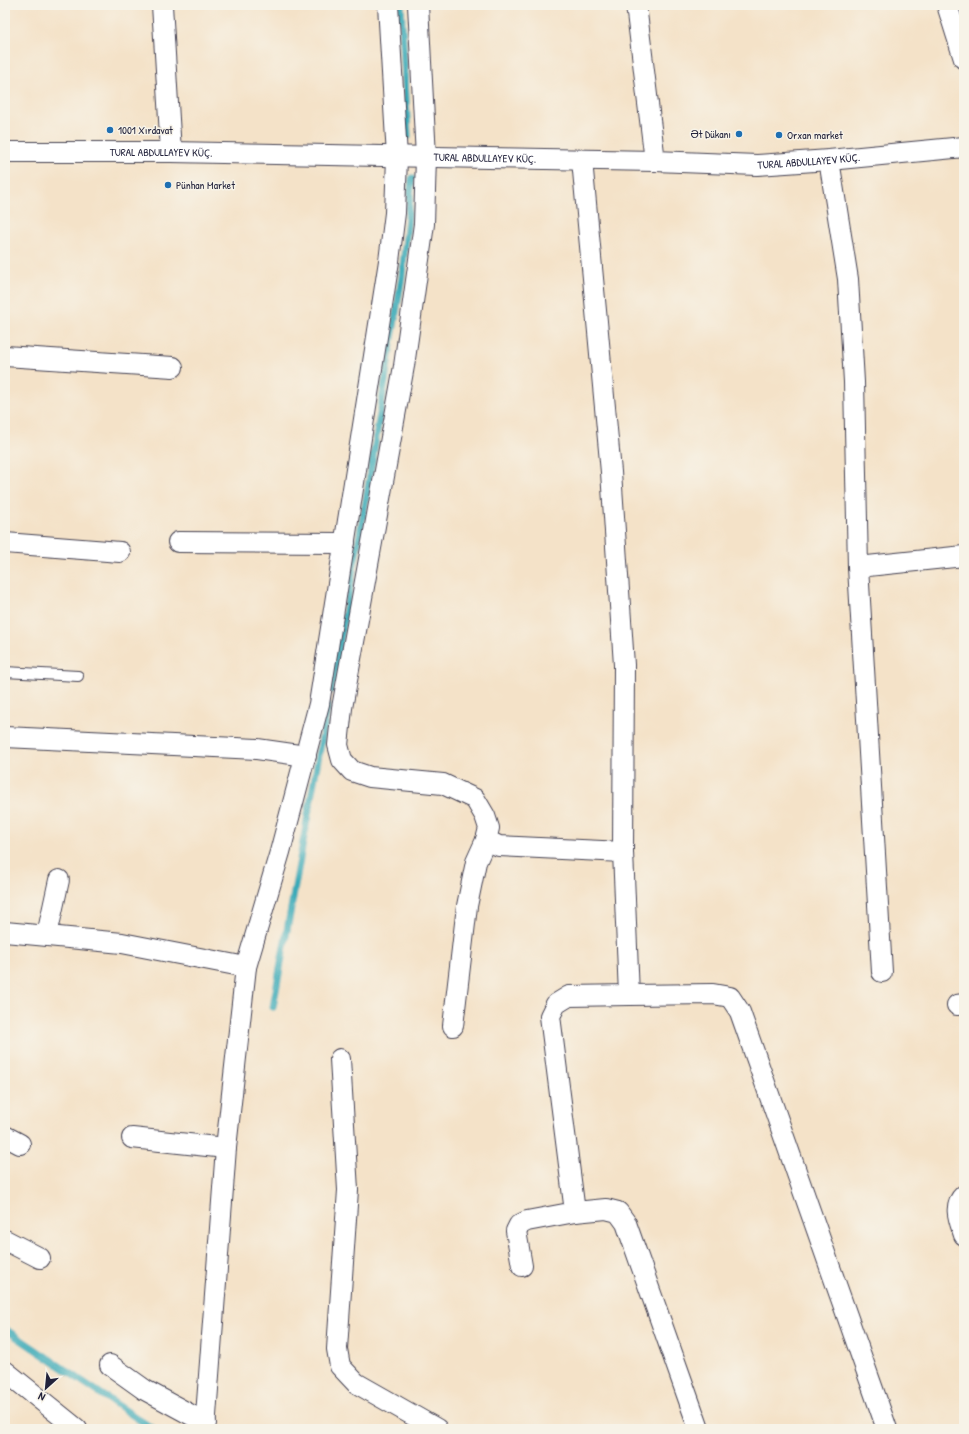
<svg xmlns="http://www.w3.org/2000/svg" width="969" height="1434" viewBox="0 0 969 1434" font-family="'Patrick Hand',sans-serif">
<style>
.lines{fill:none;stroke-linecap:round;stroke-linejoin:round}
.stream{stroke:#3aaab8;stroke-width:7}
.lane-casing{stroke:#423f50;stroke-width:12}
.street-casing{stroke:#423f50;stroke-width:22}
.lane{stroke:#fff;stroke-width:10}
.street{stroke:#fff;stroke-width:20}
.poi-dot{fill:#1f6fb2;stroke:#f7f3e8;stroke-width:1.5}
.labels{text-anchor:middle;stroke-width:3;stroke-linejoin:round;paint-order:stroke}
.poi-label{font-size:11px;fill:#22223b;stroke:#f7f3e8;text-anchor:start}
.street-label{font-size:11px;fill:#22223b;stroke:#f7f3e8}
</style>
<rect width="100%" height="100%" fill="#f7f3e8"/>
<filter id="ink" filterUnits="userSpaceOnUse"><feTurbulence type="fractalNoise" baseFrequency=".025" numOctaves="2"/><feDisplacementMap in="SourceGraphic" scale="8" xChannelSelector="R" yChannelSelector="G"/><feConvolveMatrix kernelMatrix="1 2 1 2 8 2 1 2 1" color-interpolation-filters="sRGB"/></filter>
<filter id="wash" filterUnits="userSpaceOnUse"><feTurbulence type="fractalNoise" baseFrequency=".012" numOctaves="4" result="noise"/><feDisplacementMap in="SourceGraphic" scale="16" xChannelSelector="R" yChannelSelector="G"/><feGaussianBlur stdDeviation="0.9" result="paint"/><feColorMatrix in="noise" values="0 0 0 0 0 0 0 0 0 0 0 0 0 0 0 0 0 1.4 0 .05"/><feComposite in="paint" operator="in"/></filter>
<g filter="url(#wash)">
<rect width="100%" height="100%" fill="#f4e2c8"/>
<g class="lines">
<path class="stream" d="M401,5L408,136
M331,690L365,506L402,276L412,178
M273,1007L328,705
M5,1329L153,1429"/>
</g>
</g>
<g filter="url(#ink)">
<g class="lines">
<defs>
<path id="lane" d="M5,672L78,676"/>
<g id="street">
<path d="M162,5L171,152"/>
<path d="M418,5L426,157L424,224L404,366L342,708L338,745L342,760L352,771L370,777L443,784L475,799L485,816L489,828L486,840L499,846L623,852"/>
<path d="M636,5L655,161"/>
<path d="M947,5L964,59"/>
<path id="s1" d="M5,152H171L655,161L757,165L829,160L964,147"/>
<path d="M582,160L611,472L624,665L623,852L629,995L713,994L730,997L740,1012L887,1429"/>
<path d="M829,160L848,279L854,382L858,567L882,972"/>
<path d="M5,356L173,367"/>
<path d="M178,542L345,543"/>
<path d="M5,543L120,552"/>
<path d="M858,567L964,556"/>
<path d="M5,737L257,749L306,756"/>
<path d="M5,932L122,943L246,967"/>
<path d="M47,935L59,880"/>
<path d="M629,995L569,996L556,1004L550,1016L575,1212L606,1209L618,1212L626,1223L699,1429"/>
<path d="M957,1005L964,1004"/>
<path d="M453,1026L467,906L476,862L486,840"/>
<path d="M340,1059L348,1190L337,1349L340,1366L356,1383L437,1429"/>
<path d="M5,1136L20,1144"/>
<path d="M132,1138L226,1148"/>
<path d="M964,1195C952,1206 960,1222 964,1235"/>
<path d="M5,1240L40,1258"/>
<path d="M522,1266L516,1231L519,1225L527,1221L575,1212"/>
<path d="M110,1365L145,1390L206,1423"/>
<path d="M5,1371L77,1429"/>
<path d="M205,1429L226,1148L246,967L280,852L319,704L389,261L395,213L397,157L388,5"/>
</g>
</defs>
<use href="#lane" class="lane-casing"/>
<use href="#street" class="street-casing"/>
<use href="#lane" class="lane"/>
<use href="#street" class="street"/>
</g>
</g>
<g class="poi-dot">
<circle cx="110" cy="130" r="4"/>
<circle cx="739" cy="134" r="4"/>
<circle cx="779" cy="135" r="4"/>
<circle cx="168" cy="185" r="4"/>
</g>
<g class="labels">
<g class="poi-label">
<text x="118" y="134">1001 Xırdavat</text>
<text x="731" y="138" text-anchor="end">Ət Dükanı</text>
<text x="787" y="139">Orxan market</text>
<text x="176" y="189">Pünhan Market</text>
</g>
<g class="street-label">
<text dy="4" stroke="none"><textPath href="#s1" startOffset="156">TURAL ABDULLAYEV KÜÇ.</textPath></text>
<text dy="4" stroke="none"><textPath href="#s1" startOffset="480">TURAL ABDULLAYEV KÜÇ.</textPath></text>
<text dy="4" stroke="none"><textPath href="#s1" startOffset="804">TURAL ABDULLAYEV KÜÇ.</textPath></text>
</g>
</g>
<rect width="969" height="1434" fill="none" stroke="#f7f3e8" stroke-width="20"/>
<g transform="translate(46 1388) rotate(207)" stroke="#f7f3e8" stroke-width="3" paint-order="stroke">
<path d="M0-3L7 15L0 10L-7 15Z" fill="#22223b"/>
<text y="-6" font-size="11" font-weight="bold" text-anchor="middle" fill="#22223b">N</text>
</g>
</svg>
